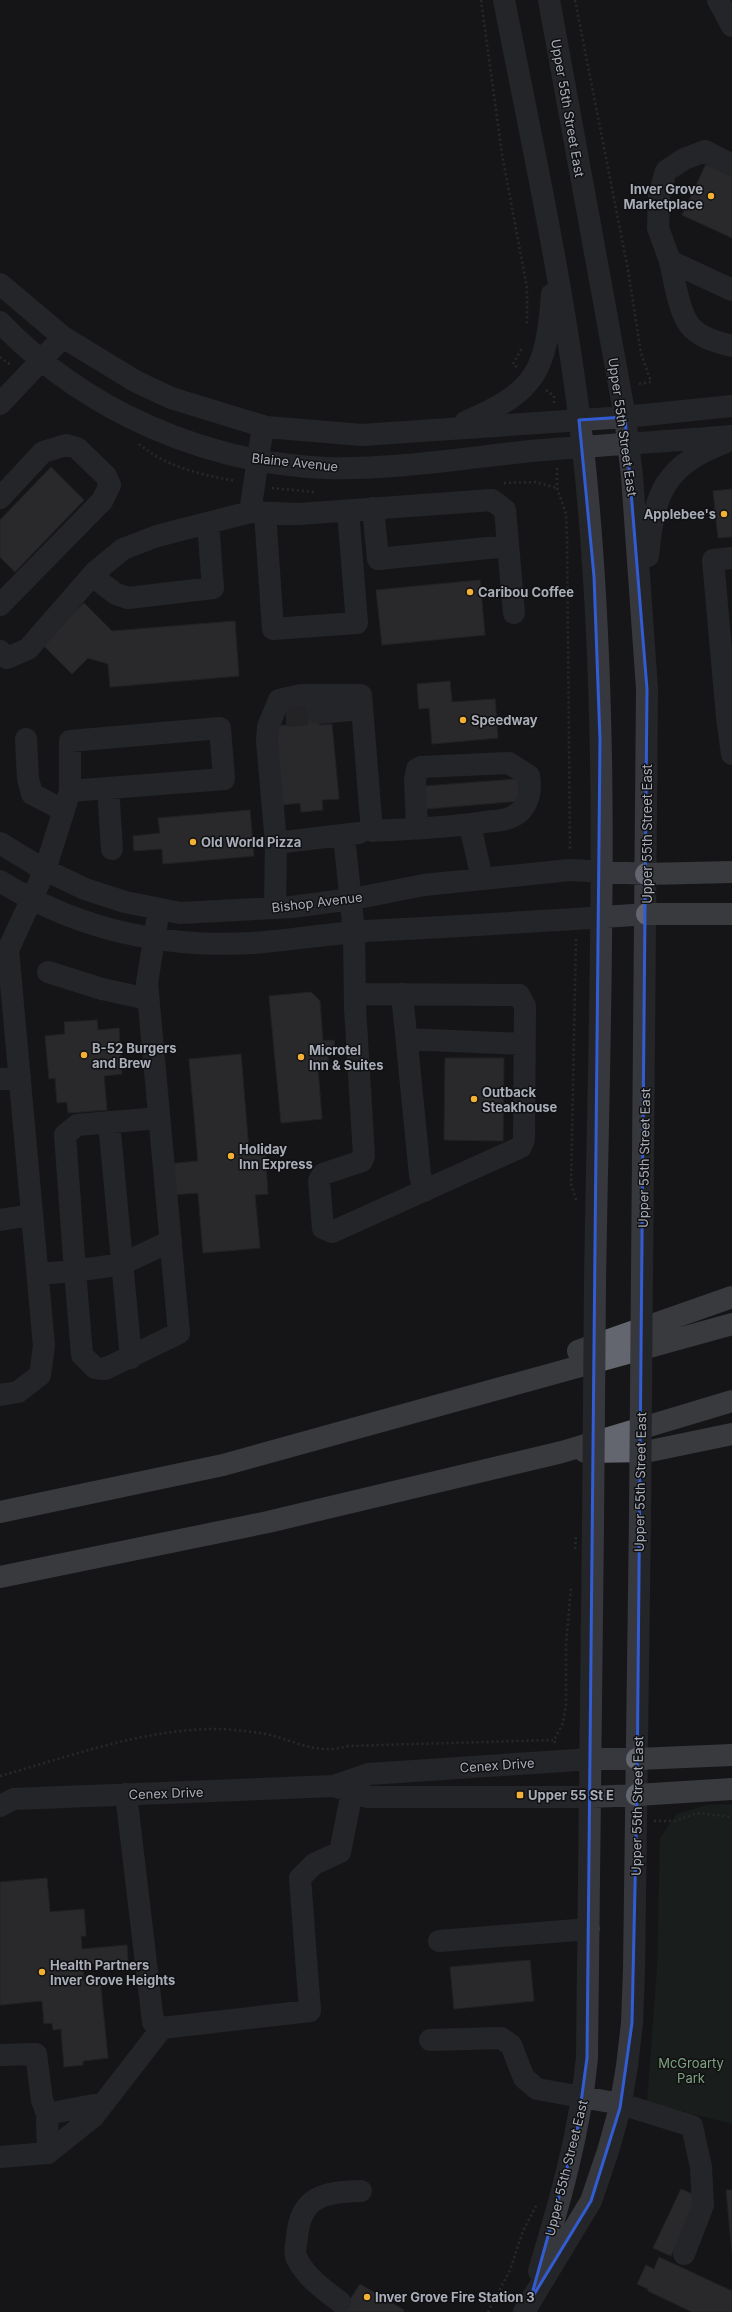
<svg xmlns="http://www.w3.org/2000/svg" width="732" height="2312" viewBox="0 0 732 2312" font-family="Inter,sans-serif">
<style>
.green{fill:#1e261f}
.building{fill:#404145;stroke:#303034}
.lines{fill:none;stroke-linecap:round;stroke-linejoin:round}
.minor-tunnel{stroke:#333438;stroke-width:22;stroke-dasharray:22 11;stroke-linecap:butt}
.path{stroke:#3d3f44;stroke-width:2.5;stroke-dasharray:2 3;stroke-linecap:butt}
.minor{stroke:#37383d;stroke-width:22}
.highway{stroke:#63666e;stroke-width:22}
.path-bridge{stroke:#3d3f44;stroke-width:2.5;stroke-dasharray:2 3;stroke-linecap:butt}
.minor-bridge{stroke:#37383d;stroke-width:22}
.marked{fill:none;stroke:#325cd3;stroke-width:3;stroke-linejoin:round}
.poi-dot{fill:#f2b134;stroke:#111113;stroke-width:1.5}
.labels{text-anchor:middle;stroke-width:3;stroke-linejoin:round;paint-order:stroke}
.street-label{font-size:13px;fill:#a8adb8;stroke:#111113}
.poi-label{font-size:13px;font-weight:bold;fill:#a8adb8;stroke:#111113;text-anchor:start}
.park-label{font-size:13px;fill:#7fa381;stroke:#111113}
</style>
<rect width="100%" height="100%" fill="#161618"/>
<path class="green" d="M732,1804V2124L647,2102L657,1969L660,1838L677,1814L707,1805Z"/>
<path class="building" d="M706,164L732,176V238L682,215Z
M51,467L84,500L15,572L0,557V520Z
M732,489V537L718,538L713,491Z
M480,580L485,635L382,645L376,590Z
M84,603L112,631L235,621L239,676L110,687L108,664L88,658L72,674L42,644Z
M450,681L452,702L495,699L498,738L432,744L429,708L419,709L417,684Z
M317,701L319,725L332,724L339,799L322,800L323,810L301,812L300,803L282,805L275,726L287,725L285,703Z
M518,779L520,801L426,809L424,786Z
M250,810L254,856L163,864L162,849L134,851L133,836L160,833L158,818Z
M311,992L320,1001L323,1041L334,1040L335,1047L327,1048L329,1067L318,1068L322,1119L281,1123L269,996Z
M97,1020L98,1030L119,1028L122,1074L104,1076L107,1110L68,1113L67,1102L57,1103L55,1078L49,1079L45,1036L65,1034L64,1022Z
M241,1054L249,1151L265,1150L268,1194L255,1195L260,1248L203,1253L198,1193L171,1195L168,1164L198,1161L189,1059Z
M445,1058H504L503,1141L444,1140Z
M47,1878L50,1912L84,1909L86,1936H81L82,1949L127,1945L128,1961L83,1965L84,1981L100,1979L108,2058L83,2061V2065L64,2067L61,2029L53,2030L52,2023L44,2024L42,2001L0,2005V1882Z
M530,1960L534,2001L454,2009L450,1967Z
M681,2189L699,2197L671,2256L653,2248Z
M726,2190H732V2252Z
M659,2257L732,2291V2312H692L648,2291V2289L637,2284L646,2265L654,2269Z
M360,2284L404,2310L403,2312H342Z"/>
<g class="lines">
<path class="minor-tunnel" d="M286,716L318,713"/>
<path class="path" d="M481,0L502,154L527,288V324
M575,0L628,270L641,353L651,382L637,384
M0,357L11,365
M517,367L513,364L522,348
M546,390L554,396V403
M139,444C166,467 202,475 236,481
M557,468V488L566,514L567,538L570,851
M504,483L535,482L557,488
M272,488L315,492
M576,1200L571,1184L576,938
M555,1743L554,1740L563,1723L566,1705V1645L571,1587
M0,1776C71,1756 146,1728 220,1729C238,1730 261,1732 277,1737C305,1745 319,1754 348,1746L553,1740
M654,1821H676L697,1813L732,1817
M488,2312L510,2270L523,2231L537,2204"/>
<path class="minor" d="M504,0C533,148 566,297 583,448C613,725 599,1006 595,1285
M549,0L625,417L632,476L647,689L642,1272
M718,0L732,26
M732,165L705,151L684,159L666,171L659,196L658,228L670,261L732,290
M670,261C674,278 679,316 692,328C703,339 718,342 732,346
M0,284L63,337L135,381L171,398L266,427L362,435L625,417L732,406
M0,322C84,410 204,463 326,468C391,470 465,458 531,451C598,445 665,442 732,436
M0,404L63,337
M465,422C538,391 546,370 552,294
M263,426L250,512L299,514L492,500L505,510L514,613
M0,498L43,452L66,445L77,448L106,476L110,485L102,501L0,605
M373,508L378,559L508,546
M265,513L273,629L357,623L348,511
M648,556C654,495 663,466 724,443
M732,558L713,560L727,717H732
M92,576L116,594L128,598L213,588L208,523
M0,651L7,658L28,649L95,572L123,549L157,536L250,512
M318,713L362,709
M727,717L732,754
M26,739L28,779L32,794L63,810
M108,788L112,849
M470,825L482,879
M344,836L354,932L355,1007L364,1156L362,1161L323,1174L319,1181L323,1228L332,1232L521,1147L524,1139L525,1006L519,995L355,994
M0,843L41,868L85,889L125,902L180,913L292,907L358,898L424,885L570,870L646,874
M276,843L267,741L268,727L279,700L301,695H361L372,831C409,829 448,828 485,822C492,821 502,821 509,818C527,812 532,793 529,776L509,763L421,767L417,769L415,780L417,828
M0,881C77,929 163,948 253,943C291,940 328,934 365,931C459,926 553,921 647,914
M275,907L276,843L359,833
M48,972L102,989L148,999
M402,994L420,1175L424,1191
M407,1039L524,1044
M0,1079L20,1077
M159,1118L77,1125L65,1135L75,1271L122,1264L171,1241
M109,1122L131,1358
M0,1220L32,1215
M38,1274L75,1271L82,1355L95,1368L105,1369L179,1333L147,983L159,909
M0,1395L18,1392L40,1375L44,1346L8,950L45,870L70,791V741L220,728L224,779L70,791
M337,1787L368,1797H591L637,1795
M126,1794L153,2022L162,2028L310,2011L300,1878L314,1864L340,1852L352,1792
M0,1806L14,1799L334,1786L369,1774L591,1759H637
M439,1941L589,1929
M430,2040L501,2038L511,2045L524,2078L537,2089L621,2104L692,2126L701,2167L703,2205L684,2254
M0,2055L36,2054L42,2100L47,2114L48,2153
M47,2114L104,2103
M0,2157L48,2153L93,2117L162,2028
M539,2271C560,2201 580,2132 587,2058L593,1526
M340,2302C323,2289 307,2278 297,2259C294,2254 296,2244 297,2238C300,2196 324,2192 361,2191
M524,2312L591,2201L608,2151L620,2108L627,2066L632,2023L634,1969L640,1515"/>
<path class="highway" d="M646,874L732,872
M647,914H732
M578,1351L732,1297
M585,1452L650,1451L732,1434
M0,1512L223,1465L732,1324
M0,1577L268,1522L562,1452L732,1401
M637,1759L732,1755
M637,1795L732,1789"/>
<path class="path-bridge" d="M575,1549L576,1536"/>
<path class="minor-bridge" d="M640,1515L642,1272
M593,1526L595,1285"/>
</g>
<path d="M0 0H732V2312H0ZM625,417L647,689L637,1795L632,2023L620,2108L591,2201L530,2301L577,2132L587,2058L600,740L594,576L579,420Z" fill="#161618" fill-opacity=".55" fill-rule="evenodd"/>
<path class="marked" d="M625,417L647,689L637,1795L632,2023L620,2108L591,2201L530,2301L577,2132L587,2058L600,740L594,576L579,420Z"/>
<g class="poi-dot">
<circle cx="711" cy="196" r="4"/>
<circle cx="724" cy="514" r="4"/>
<circle cx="470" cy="592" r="4"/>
<circle cx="463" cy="720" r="4"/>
<circle cx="193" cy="842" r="4"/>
<circle cx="84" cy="1055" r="4"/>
<circle cx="301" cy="1057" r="4"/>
<circle cx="474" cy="1099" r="4"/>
<circle cx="231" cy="1156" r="4"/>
<rect x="516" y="1791" width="8" height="8" rx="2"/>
<circle cx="42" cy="1972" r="4"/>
<circle cx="367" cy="2297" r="4"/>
</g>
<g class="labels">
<g class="street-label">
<text transform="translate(568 108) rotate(80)" y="5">Upper 55th Street East</text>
<text transform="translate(623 427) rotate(82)" y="5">Upper 55th Street East</text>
<text transform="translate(295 462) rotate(6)" y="5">Blaine Avenue</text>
<text transform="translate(647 834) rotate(-90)" y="5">Upper 55th Street East</text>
<text transform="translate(317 902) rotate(-7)" y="5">Bishop Avenue</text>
<text transform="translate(644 1158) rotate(-89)" y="5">Upper 55th Street East</text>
<text transform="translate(640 1482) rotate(-89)" y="5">Upper 55th Street East</text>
<text transform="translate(497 1765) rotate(-4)" y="5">Cenex Drive</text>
<text transform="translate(166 1793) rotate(-2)" y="5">Cenex Drive</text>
<text transform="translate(637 1806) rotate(-89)" y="5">Upper 55th Street East</text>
<text transform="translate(566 2168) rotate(-76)" y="5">Upper 55th Street East</text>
</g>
<g class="poi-label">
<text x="703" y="194" text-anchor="end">Inver Grove<tspan x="703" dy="15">Marketplace</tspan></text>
<text x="716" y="519" text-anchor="end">Applebee's</text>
<text x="478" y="597">Caribou Coffee</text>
<text x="471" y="725">Speedway</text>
<text x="201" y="847">Old World Pizza</text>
<text x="92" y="1053">B-52 Burgers<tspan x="92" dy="15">and Brew</tspan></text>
<text x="309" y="1055">Microtel<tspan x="309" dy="15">Inn &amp; Suites</tspan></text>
<text x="482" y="1097">Outback<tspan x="482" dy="15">Steakhouse</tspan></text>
<text x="239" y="1154">Holiday<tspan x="239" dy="15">Inn Express</tspan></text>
<text x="528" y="1800">Upper 55 St E</text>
<text x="50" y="1970">Health Partners<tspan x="50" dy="15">Inver Grove Heights</tspan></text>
<text x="375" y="2302">Inver Grove Fire Station 3</text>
</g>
<g class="park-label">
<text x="691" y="2068">McGroarty<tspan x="691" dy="15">Park</tspan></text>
</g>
</g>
</svg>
